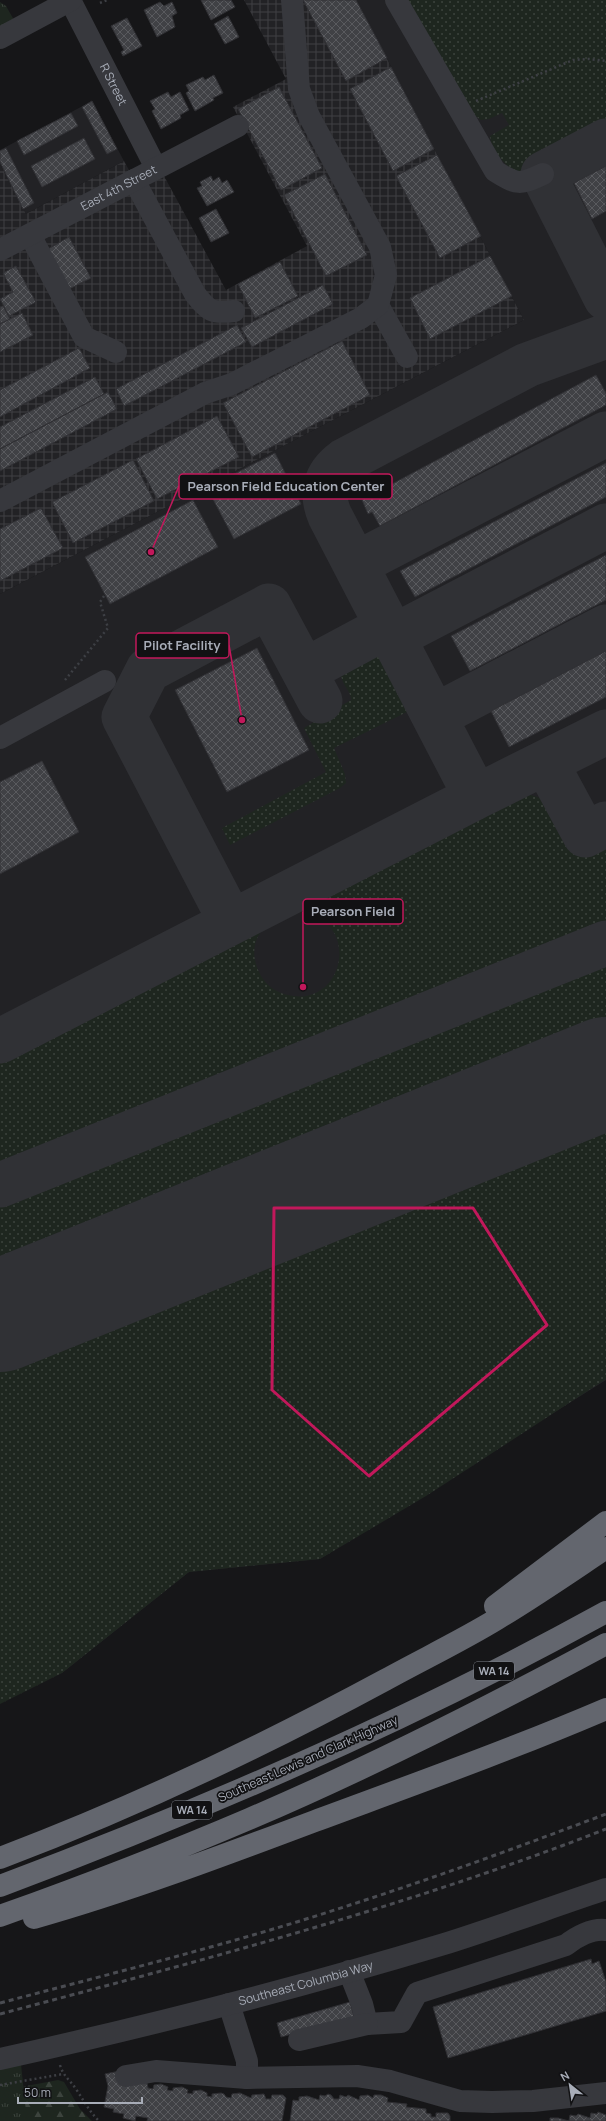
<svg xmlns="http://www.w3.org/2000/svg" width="606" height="2121" viewBox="0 0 606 2121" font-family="Manrope,sans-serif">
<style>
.built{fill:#222225}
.industrial{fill:url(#industrial-grid)}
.grass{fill:url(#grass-dots);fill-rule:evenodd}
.forest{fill:url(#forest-firs)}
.park{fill:url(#park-tufts)}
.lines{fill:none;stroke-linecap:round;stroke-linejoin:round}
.taxiway{stroke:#303135;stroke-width:45}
.runway{stroke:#303135;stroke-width:112}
.building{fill:url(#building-cross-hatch);stroke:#303034}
.path{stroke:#3d3f44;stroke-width:2.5;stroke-dasharray:2 3;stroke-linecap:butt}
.minor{stroke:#37383d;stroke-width:22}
.highway{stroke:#63666e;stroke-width:22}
.rail{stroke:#4a4c52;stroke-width:3;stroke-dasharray:5 4;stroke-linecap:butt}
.marked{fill:none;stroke:#c2185b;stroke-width:3;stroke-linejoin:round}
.labels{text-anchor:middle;stroke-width:3.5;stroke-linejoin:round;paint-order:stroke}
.shield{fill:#111113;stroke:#7b7e86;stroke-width:1}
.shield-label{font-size:11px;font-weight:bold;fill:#a8adb8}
.street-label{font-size:12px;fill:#a8adb8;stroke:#111113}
.leader{fill:none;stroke:#c2185b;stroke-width:1.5}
.callout-dot{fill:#c2185b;stroke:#111113;stroke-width:1.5}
.callout{fill:#111113;stroke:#c2185b;stroke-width:1.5}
.callout-label{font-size:13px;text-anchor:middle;font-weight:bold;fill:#a8adb8}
</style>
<defs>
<pattern id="industrial-grid" width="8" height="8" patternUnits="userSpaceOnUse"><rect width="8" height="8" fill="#222225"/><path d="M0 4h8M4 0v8" fill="none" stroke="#3f3f43"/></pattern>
<pattern id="grass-dots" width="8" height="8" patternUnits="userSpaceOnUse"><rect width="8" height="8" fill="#1e261f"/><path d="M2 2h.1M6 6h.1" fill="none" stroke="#3c433d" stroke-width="1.8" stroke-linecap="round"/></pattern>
<pattern id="forest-firs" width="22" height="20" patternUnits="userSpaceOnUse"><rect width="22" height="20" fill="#1e261f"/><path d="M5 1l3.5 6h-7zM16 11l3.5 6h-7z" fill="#3c433d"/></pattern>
<pattern id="park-tufts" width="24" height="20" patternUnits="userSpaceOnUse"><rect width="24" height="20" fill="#1e261f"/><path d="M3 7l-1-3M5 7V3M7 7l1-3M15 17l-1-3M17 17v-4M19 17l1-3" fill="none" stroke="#3c433d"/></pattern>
<pattern id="building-cross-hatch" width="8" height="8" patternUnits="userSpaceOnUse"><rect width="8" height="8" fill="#404145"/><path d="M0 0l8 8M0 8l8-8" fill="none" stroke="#595a5e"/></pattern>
</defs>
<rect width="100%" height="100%" fill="#161618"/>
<path class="built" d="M356,0H606V1380L320,1559L189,1572L62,1673L0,1687V594L524,320Z
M92,101L124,161L26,214L0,164V150Z"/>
<path class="industrial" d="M244,0H356L524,320L0,594V164L26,214L124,161L140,190L164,176L226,290L307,246L233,107L286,79Z"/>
<path class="grass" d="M407,0H606V132L529,172L519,175C506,165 492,154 490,136L509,125L502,113L489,119L481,120L474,115Z
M367,649L377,650L384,655L411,710L334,748L345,774L346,783L340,788L230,845L222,828L326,772L304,728L351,700C351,695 348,690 345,686C332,661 348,659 367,649Z
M523,794C557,796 565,828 578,854L606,839V930L0,1172V1052L499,801ZM292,912C364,912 347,1009 288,995C277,993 267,986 261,976C244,945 261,921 292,912Z
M606,955V1049L0,1291V1197Z
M606,1098V1379L426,1496L320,1559L189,1572L62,1673L0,1704V1340Z"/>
<path class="forest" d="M58,2080L64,2082L80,2109L92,2121H0V2091Z"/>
<path class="park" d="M0,2L6,6L14,20L0,27Z
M20,2055L27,2121H0V2060Z"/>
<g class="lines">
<path class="taxiway" d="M606,141L543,174L606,298
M606,336L527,365L344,461C325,475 320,493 330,516L476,797L606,732
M356,564L606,434
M393,637L606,526
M304,671L388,626
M435,716L606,627
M546,763L585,835L606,824
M231,922L124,717L148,670L269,606L320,701
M0,1041L476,797
M0,1185L606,943"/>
<path class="runway" d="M0,1316L606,1073"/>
</g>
<path class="building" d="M201,0H231L235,7L211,20Z
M303,0H356L387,58L346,81Z
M160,2L164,6L172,2L177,13L172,16L175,27L157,37L144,10Z
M228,16L239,37L225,44L214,24Z
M127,18L142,46L123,56L121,52L124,50L111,26Z
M391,67L434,149L393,171L350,89Z
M214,75L223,93L213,98L214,100L195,111L186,93L189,91L186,85L203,77L205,80Z
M279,87L322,168L281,190L238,109Z
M168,92L171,97L180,92L189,110L180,115L181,118L161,129L152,111L155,109L150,101Z
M92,101L117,149L107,154L82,107Z
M71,113L78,126L24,155L17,141Z
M84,138L95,159L42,187L31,166Z
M6,148L34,203L23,209L0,162V151Z
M437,155L481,236L440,258L396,176Z
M606,166V211L592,219L574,183Z
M325,174L367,255L326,276L284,195Z
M211,176L213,181L219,177L222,183L227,180L234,192L207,206L197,188L202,186L200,182Z
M216,209L229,233L211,242L199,218Z
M69,237L91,278L69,289L48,249Z
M490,256L512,296L430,339L410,298Z
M280,262L298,296L255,318L238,284Z
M16,266L36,302L9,316L0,299L13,292L3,273Z
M323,285L333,304L252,347L241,328Z
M3,306L10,319L0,324V307Z
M22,313L33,335L0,352V324Z
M237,325L246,342L124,406L116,389Z
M342,341L370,395L252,457L223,403Z
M79,348L90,368L0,417V390Z
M596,375L606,393V405L380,526L372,512L368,514L362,500Z
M95,377L104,394L0,449V427Z
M108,392L117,409L0,471V449Z
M217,416L239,457L157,499L136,459Z
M275,453L301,504L234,539L207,488Z
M133,460L154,501L73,543L52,502Z
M606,463V497L415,597L400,571Z
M193,500L218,547L110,604L85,557Z
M41,508L63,548L0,581V529Z
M606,555V600L470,671L451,636Z
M257,648L309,750L227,792L175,690Z
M606,651V697L509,747L491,711Z
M42,761L79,832L0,874V782Z
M591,1959L592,1964L599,1961L606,1982V2011L448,2058L433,2007Z
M350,2002L354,2017L281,2037L277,2023Z
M120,2071L147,2083L148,2088L153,2089L154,2085L161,2084L168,2087L167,2090L173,2091V2088L182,2087L188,2090L187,2093L193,2094V2091L201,2090L207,2093V2096L212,2097V2094L221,2093L224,2094L226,2097L231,2098L232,2094L240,2093L251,2098L252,2095L264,2094L266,2099H271L272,2095H283L286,2098L282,2121H147L148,2118L136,2116L135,2121L123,2118L124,2114L113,2112L114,2109L104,2107L108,2086L105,2074Z
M328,2094L331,2095L334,2099H339L340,2095L346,2097L348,2095L359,2100L360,2096L368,2095L373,2098L374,2095H381L388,2098L387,2102L407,2104L406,2107L426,2109V2113L431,2114V2117H436V2113H448L450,2116V2121H290L293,2100L299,2101V2097L307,2096L319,2100L320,2095L325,2096Z
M598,2112L606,2115V2121H550V2118H558L569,2121L570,2115L576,2116L578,2114L590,2118L591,2113L597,2114Z"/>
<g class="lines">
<path class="path" d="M100,3L107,0
M476,101L573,60L589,59L606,61
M65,680L108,628L100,602L104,596
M60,2065C63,2076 70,2080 76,2089C84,2101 89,2111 99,2121
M0,2085L63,2074"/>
<g class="minor">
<path id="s1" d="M70,0L156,168"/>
<path d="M396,0L495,171C517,185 520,185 543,174"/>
<path d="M0,38L71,0"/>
<path d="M134,180L195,294C208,311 212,314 234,311"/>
<path d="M30,235L84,337L116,352"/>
<path id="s2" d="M0,250L238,126"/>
<path d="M378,305L407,357"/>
<path d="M0,501L205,393L232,384L361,318L378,305L386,275L380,247L309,116L299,89L292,0"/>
<path d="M0,738L105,681"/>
<path d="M349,1971L362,2004L367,2024L401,2022L417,1993L566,1945C576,1937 592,1928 606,1930"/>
<path d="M229,2004L247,2061V2078"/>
<path d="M299,2040L367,2024"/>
<path id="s3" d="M0,2059C149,2026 298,1988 444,1944C498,1927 552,1907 606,1889"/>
<path d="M126,2076L156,2071L247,2078L357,2076L390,2081L460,2101L492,2102L533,2101L606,2093"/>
</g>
<path class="highway" d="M495,1606L606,1522
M0,1858C132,1808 261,1747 385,1680C423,1659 461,1641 497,1619C534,1597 570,1572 606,1548
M0,1886C208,1808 412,1719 606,1612
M0,1916C84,1886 167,1854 249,1819C371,1767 489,1707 606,1644
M34,1918C129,1891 222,1856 315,1821C412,1785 510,1750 606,1709"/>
<path class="rail" d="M0,2003C117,1972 235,1943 350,1905C437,1877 521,1846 606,1814
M0,2014C204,1960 409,1906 606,1829"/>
</g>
<path class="marked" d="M274,1208H473L547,1325L369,1476L272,1390Z"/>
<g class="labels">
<g class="shield">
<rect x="474" y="1662" width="40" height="18" rx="3"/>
<rect x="172" y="1801" width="40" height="18" rx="3"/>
</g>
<g class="shield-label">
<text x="494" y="1675">WA 14</text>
<text x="192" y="1814">WA 14</text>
</g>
<g class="street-label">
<text dy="4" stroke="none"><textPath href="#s1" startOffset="95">R Street</textPath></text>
<text dy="4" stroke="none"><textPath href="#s2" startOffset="134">East 4th Street</textPath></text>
<text transform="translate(308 1759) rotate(-24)" y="4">Southeast Lewis and Clark Highway</text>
<text dy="4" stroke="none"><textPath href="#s3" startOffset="315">Southeast Columbia Way</textPath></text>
</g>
</g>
<path class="leader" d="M151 552L179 486M242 720L229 645M303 987L303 912"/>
<g class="callout-dot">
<circle cx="151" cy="552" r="4"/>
<circle cx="242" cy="720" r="4"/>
<circle cx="303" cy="987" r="4"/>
</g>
<g class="callout">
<rect x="179" y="474" width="213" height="25" rx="4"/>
<rect x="136" y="633" width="93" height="25" rx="4"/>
<rect x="303" y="899" width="100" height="25" rx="4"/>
</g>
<g class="callout-label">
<text x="286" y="491">Pearson Field Education Center</text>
<text x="182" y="650">Pilot Facility</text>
<text x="353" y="916">Pearson Field</text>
</g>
<g transform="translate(570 2085) rotate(330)" stroke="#111113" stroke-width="3" paint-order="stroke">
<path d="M0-3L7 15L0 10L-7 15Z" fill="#a8adb8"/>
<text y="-6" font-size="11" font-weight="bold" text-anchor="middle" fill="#a8adb8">N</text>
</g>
<path d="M18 2097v6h124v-6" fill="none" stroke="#a8adb8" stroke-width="2"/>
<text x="24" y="2097" font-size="12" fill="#a8adb8" stroke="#111113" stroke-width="3" paint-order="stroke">50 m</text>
</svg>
